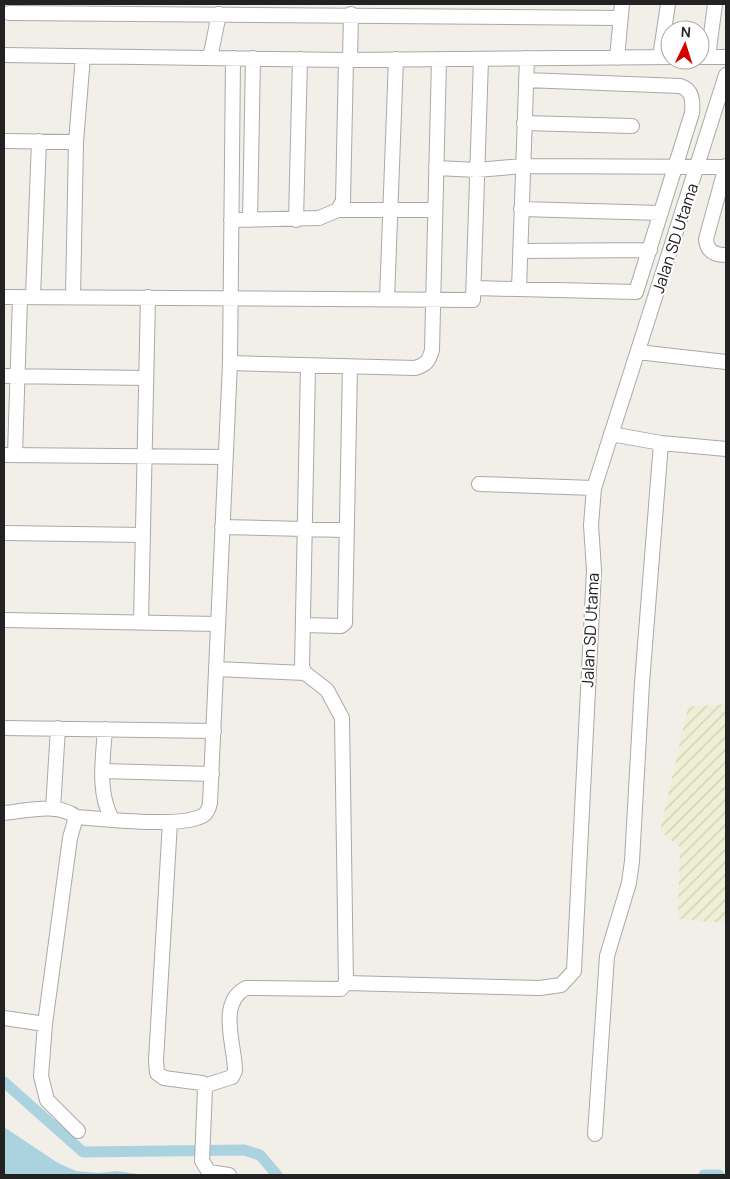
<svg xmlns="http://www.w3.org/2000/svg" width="730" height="1179" viewBox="0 0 730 1179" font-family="Manrope,sans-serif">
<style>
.farmland{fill:url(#farmland-furrows)}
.water{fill:#aad3df}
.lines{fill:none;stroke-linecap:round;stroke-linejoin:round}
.canal{stroke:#aad3df;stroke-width:11}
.minor-casing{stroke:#a9a9a9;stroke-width:16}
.minor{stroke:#fff;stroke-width:14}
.labels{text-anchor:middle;stroke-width:4;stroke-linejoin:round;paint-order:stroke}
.street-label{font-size:16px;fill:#222;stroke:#fff}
</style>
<defs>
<pattern id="farmland-furrows" width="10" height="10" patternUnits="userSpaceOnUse" patternTransform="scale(1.25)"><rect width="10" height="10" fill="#eef0d5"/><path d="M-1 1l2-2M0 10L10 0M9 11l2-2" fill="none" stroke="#ccceb7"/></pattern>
</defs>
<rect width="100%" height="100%" fill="#f2efe9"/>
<path class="farmland" d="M726,704V923L678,919L680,847L660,831L688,707Z"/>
<path class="water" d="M4,1127L58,1163L76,1171L98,1173L117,1171L145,1175H4Z"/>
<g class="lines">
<path class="canal" d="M4,1082L83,1152L244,1150L260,1155L277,1175
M704,1175H719"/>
<defs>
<path id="minor" d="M9,13L620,18
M4,55L346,60L670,57
M660,57L668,4
M700,57H726
M708,57L715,4
M210,58L219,14
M617,58L622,4
M350,60L351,14
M524,123L632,126
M4,141L76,142
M726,166L706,239C707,251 714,255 726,255
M436,168L477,170L523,166L726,167
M521,209L661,213
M338,210H434
M231,220L319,218L338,210L343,201L346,60
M250,220L253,58
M296,220L300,59
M520,251L650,250
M474,288L636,292L692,113C693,101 693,90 680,86L526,80
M519,289L527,58
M4,297L473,300L481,59
M33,297L39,141
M73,297L76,142L83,56
M387,299L396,59
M638,352L726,362
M230,363L415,368C426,365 429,361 432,350L439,59
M4,376L146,378
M611,434L661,443L726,449
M4,455L226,457
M15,455L20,297
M479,484L594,488
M222,527L345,530
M4,533L143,535
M4,620L218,624
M141,622L148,297
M303,625L341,626L345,623L350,367
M216,669L305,673
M4,728L214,731
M105,729C103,759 97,792 112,819
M102,771L212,774
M53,809L58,728
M4,813C26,811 58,802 76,817
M170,822L156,1060L157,1073L164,1078L202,1083L205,1089L202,1161L209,1172L229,1175
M346,983L540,988L561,985L574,971L594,570L591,525L594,488L726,75
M4,1018L45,1024
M204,1086L232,1077L235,1071C235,1045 217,1003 246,988L341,989L346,983L342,718L327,690L305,673L302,667L308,366
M78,1131L47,1100L41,1076L45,1024L70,838L76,817C104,819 179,828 202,816C207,814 209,808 210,803L230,363L233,58
M595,1134L607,956L629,883L632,861L642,683L661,443"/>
</defs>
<use href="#minor" class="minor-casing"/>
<use href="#minor" class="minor"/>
</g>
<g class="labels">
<g class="street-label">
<text transform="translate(675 238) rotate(-72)" y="6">Jalan SD Utama</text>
<text transform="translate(590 630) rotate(-87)" y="6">Jalan SD Utama</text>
</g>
</g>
<rect width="730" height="1179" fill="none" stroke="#222222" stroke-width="10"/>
<g transform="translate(685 45) rotate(4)"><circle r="24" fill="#ffffff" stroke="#a7a7a7"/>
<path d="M0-4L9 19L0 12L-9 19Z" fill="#d40000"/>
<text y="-8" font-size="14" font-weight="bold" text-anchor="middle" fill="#222222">N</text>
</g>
</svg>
